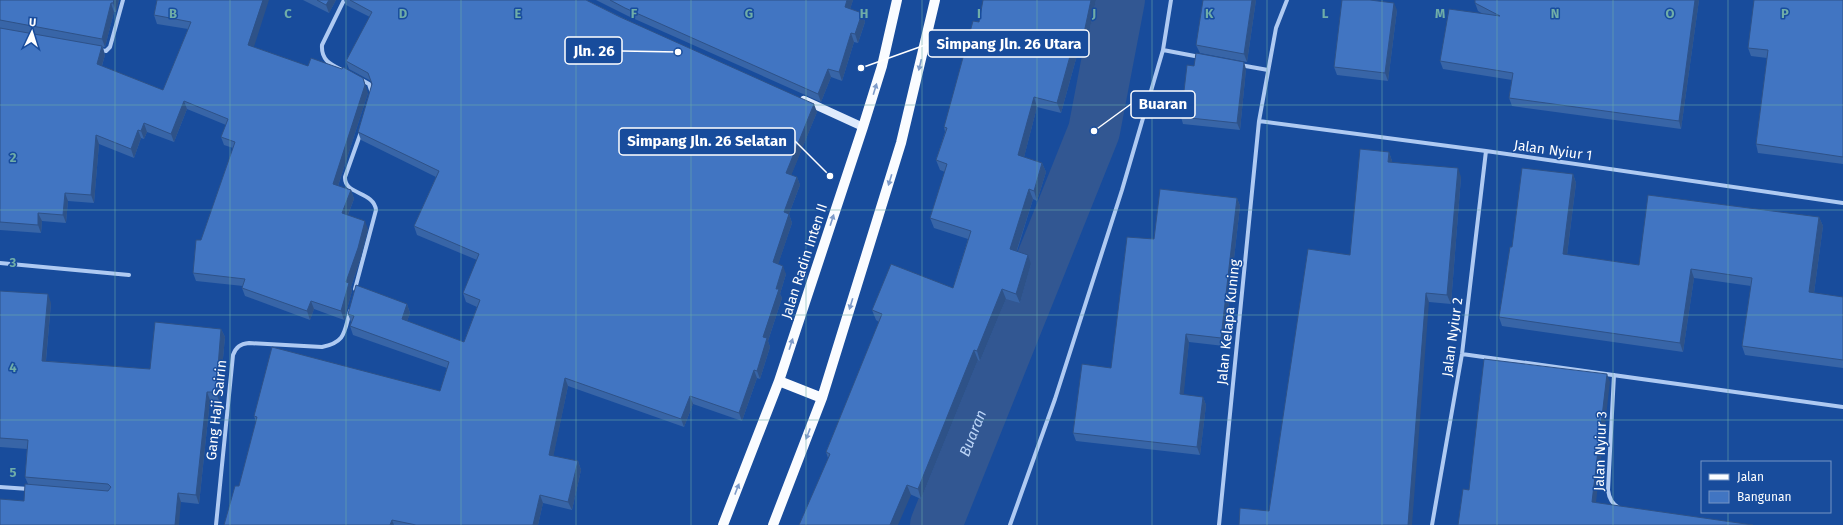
<svg xmlns="http://www.w3.org/2000/svg" width="1843" height="525" viewBox="0 0 1843 525" font-family="'Fira Sans',sans-serif">
<style>
.lines{fill:none;stroke-linecap:round;stroke-linejoin:round}
.river{stroke:#325792;stroke-width:52}
.street{stroke:#afcaf2;stroke-width:4}
.secondary{stroke:#deeafc;stroke-width:8}
.primary{stroke:#fafcff;stroke-width:10}
.wall{fill:#3865a7}
.shaded-wall{fill:#2e5288}
.building{fill:#4175c2;stroke:#2e5288}
.oneway{fill:#7e9bc9}
.grid{fill:none;stroke:#6fada8;stroke-width:1;stroke-opacity:0.55}
.labels{text-anchor:middle;stroke-width:3;stroke-linejoin:round;paint-order:stroke}
.street-label{font-size:14px;fill:#fff;stroke:#184c9c}
.water-label{font-size:15px;font-style:italic;fill:#bcd5f8;stroke:#184c9c}
.grid-label{font-size:13px;text-anchor:middle;font-weight:bold;fill:#6fada8;stroke:#184c9c;stroke-width:3;stroke-linejoin:round;paint-order:stroke}
.leader{fill:none;stroke:#fff;stroke-width:1.5}
.callout-dot{fill:#fff;stroke:#184c9c;stroke-width:1.5}
.callout{fill:#184c9c;stroke:#fff;stroke-width:1.5}
.callout-label{font-size:15px;text-anchor:middle;font-weight:bold;fill:#fff}
</style>
<rect width="100%" height="100%" fill="#184c9c"/>
<g class="lines">
<path class="river" id="s1" d="M936,525L1094,131L1119,0"/>
<path class="street" d="M99,50L106,51L110,47L123,0
M1163,50L1200,57
M1240,65L1268,70
M342,70C330,64 321,60 322,45L344,0
M360,79L369,84L372,93
M1259,121L1486,151L1843,203
M0,263L129,275
M355,289L376,210C374,191 344,195 345,177L361,132
M1462,354L1843,407
M1614,375L1608,490C1609,498 1612,504 1619,508
M0,487L29,489
M216,525L233,355C236,347 240,344 249,343L322,347C346,342 344,332 350,311
M1010,525L1055,399L1122,190L1163,50L1171,0
M1219,525L1259,121L1276,28L1287,0
M1432,525L1462,354L1486,151"/>
<path class="secondary" d="M804,100L863,127"/>
<path class="primary" d="M779,381L822,398
M723,525L779,381L863,127L882,66L897,0
M773,525L822,398L901,143L935,0"/>
</g>
<path class="wall" d="M0,0H119L116,12H114L105,47H103L105,55L102,66L163,90L188,29L157,24L154,15L157,0L254,47L368,93L338,186L351,190L354,199L348,215L368,229L361,257L351,287L352,291L344,320L314,309L310,320L245,296L242,288L243,286L196,281L193,273L201,240L233,148L224,145L221,137L226,125L187,109L174,142L147,132L144,139L141,138L134,158L99,144L94,203L68,201L66,223L42,221L41,233L0,230Z
M303,0H336L329,13Z
M344,0H586L817,112L791,175L797,177L800,185L789,214L792,223L778,264L786,274L780,294L782,298L768,341L770,347L760,379L757,378L742,421L693,404L684,427L568,386L553,456L578,461L581,470L572,510L543,503L538,525H224L239,486L256,422L254,416L440,391L447,368L353,335L350,326L351,322L348,314L407,304L410,313L407,321L464,342L477,307L466,302L463,293L477,260L417,235L414,226L436,177L361,140L358,132L372,84L371,81L349,69L346,61L370,17L346,5Z
M596,0H853L850,9L862,13L865,22L858,43L854,42L842,81L831,77L821,102L628,16Z
M1096,0L1087,42L1081,41L1061,113L1037,107L1024,157L1042,163L1046,172L1037,201L1033,199L1017,251L1031,264L1020,303L1006,299L980,361L978,360L921,499L828,458L826,452L879,322L876,320L872,310L953,288L968,239L934,228L930,218L945,172L940,170L936,160L945,132L944,127L979,22Z
M1256,0L1247,62L1200,53L1196,45Z
M1699,0L1681,129L1512,106L1509,98L1512,80L1443,69L1440,61L1483,14L1478,11L1475,3Z
M1843,0V164L1758,153L1756,144L1767,58L1751,56L1748,48Z
M1397,10L1388,81L1337,75L1334,67Z
M1246,69L1240,130L1183,124L1181,117Z
M1389,152L1392,161V162L1461,177L1451,304L1429,302L1269,511L1350,255Z
M1573,174L1576,183L1567,255L1639,265L1819,217L1823,226L1814,293L1843,297V368L1745,355L1742,346L1751,286L1694,278L1683,352L1502,326L1499,317L1512,247Z
M1237,198L1240,206L1224,346L1189,342L1183,395L1203,397L1206,405L1200,455L1076,441L1073,433L1111,368L1154,239Z
M0,291L51,303L46,361L150,369L221,329L225,337L219,401L210,400L199,504L181,502L24,501L28,484L25,477L27,449L0,447Z"/>
<path class="shaded-wall" d="M114,0H119L116,12L113,3Z
M263,0H269L252,53L248,45Z
M329,0H336L329,13L326,5Z
M847,0H853L848,16L845,7Z
M1091,0H1096L1087,42L1084,33Z
M1252,0H1256L1247,62L1244,54Z
M1695,0H1699L1681,129L1679,121Z
M111,3L114,12L105,47L102,39Z
M1394,3L1397,10L1388,81L1385,73Z
M862,13L865,22L858,43L855,34Z
M1077,31L1081,41L1061,113L1057,103Z
M851,33L854,42L842,81L839,72Z
M102,46L105,55L100,72L97,64Z
M1244,62L1246,69L1240,130L1237,123Z
M828,69L831,77L821,102L818,94Z
M363,78L368,93L336,192L333,184Z
M1034,97L1037,107L1022,165L1018,155Z
M184,101L187,109L174,142L171,134Z
M814,104L817,112L789,181L786,173Z
M144,123L147,132L144,139L141,131Z
M138,130L141,138L134,158L131,149Z
M96,135L99,144L94,203L91,195Z
M1389,152L1392,161L1391,171L1388,162Z
M1042,163L1046,172L1037,201L1034,191Z
M1458,168L1461,177L1451,304L1447,295Z
M1573,174L1576,183L1566,263L1563,254Z
M797,177L800,185L789,214L792,223L776,271L773,262L784,212Z
M1029,189L1033,199L1014,259L1010,249Z
M351,190L354,199L345,222L342,213Z
M65,193L68,201L66,223L63,215Z
M1237,198L1240,206L1224,346L1221,338Z
M38,213L42,221L41,233L38,225Z
M1819,217L1823,226L1813,300L1809,292Z
M365,221L368,229L361,257L351,287L352,291L344,320L341,311L346,282Z
M1028,255L1031,264L1020,303L1016,294Z
M783,266L786,274L780,294L782,298L768,341L770,347L760,379L757,371L763,337L776,289Z
M1691,269L1694,278L1683,352L1680,343Z
M1002,289L1006,299L980,361L977,351Z
M1426,293L1429,302L1412,525H1408Z
M48,294L51,303L45,370L42,361Z
M311,301L314,309L310,320L307,311Z
M407,304L410,313L405,327L402,319Z
M221,329L225,337L219,401L216,392Z
M1186,334L1189,342L1183,402L1180,394Z
M974,350L978,360L921,499L918,489Z
M754,370L757,378L742,421L739,413Z
M1607,374L1610,382L1595,511L1592,502Z
M565,378L568,386L552,463L549,455Z
M207,392L210,400L199,504L196,495Z
M690,396L693,404L684,427L681,419Z
M1203,397L1206,405L1200,455L1197,447Z
M578,461L581,470L572,510L568,502Z
M907,485L911,495L898,525H890Z
M178,493L181,502L179,525H175Z
M540,495L543,503L538,525H533Z
M392,520L394,525H390Z"/>
<path class="building" d="M0,0H114L113,3H111L102,39L0,20Z
M157,0H263L248,45L308,66L311,58L342,69L343,67L363,78L365,85L333,184L351,190L342,213L365,221L358,248L346,282L349,283L341,311L311,301L307,311L242,288L245,279L193,273L196,240H201L235,142L221,137L228,119L184,101L171,134L144,123L141,131L138,130L131,149L96,135L91,195L65,193L63,215L38,213V225L0,222V28L102,46L97,64L163,90L191,22L154,15Z
M317,0H329L326,5Z
M350,0H586L620,17L814,104L786,173L797,177L784,212L789,214L773,262L783,266L776,289H779L763,337L767,338L757,371L754,370L739,413L690,396L681,419L565,378L549,455L578,461L568,502L540,495L533,525H416L392,520L390,525H224L235,486H239L257,417L254,416L272,347L440,391L449,362L350,326L354,316L348,314L356,285L407,304L402,319L464,342L480,300L463,293L479,254L414,226L439,171L358,132L372,84L368,73L346,61L372,12Z
M610,0H847L845,7L862,13L855,34L851,33L839,72L828,69L818,94L625,8Z
M983,0H1091L1084,33L1077,31L1057,103L1034,97L1018,155L1042,163L1034,191L1029,189L1010,249L1028,255L1016,294L1002,289L977,351L974,350L918,489L907,485L890,525H799L830,454L826,452L882,314L872,310L891,264L953,288L971,231L930,218L947,164L936,160L947,128L944,127L973,21L979,22Z
M1203,0H1252L1244,54L1196,45Z
M1342,0H1370L1394,3L1385,73L1334,67Z
M1475,0H1695L1679,121L1509,98L1513,73L1440,61L1449,9L1500,16L1475,3Z
M1754,0H1843V157L1756,144L1768,50L1748,48Z
M1196,53L1244,62L1237,123L1181,117L1187,65L1194,66Z
M1360,149L1389,152L1388,162L1458,168L1447,295L1426,293L1408,525H1239L1240,508L1269,511L1308,249L1350,255Z
M1522,168L1573,174L1563,254L1639,265L1648,195L1819,217L1809,292L1843,297V360L1742,346L1752,278L1691,269L1680,343L1499,317L1510,247H1512Z
M1160,189L1237,198L1221,338L1186,334L1180,394L1203,397L1197,447L1073,433L1082,364L1111,368L1127,237L1154,239Z
M0,291L48,294L42,361L150,369L155,322L221,329L216,392H207L196,495L178,493L175,525H0V499L24,501L25,484L108,491L111,487L108,484L25,477L28,440L0,438Z
M1484,359L1607,374L1592,502L1753,525H1458L1463,489L1469,490Z"/>
<defs><path id="oneway-solid" d="M-6-.8H1V-3.2L6.5 0L1 3.2V.8H-6Z"/></defs>
<g class="oneway">
<use href="#oneway-solid" transform="translate(920 65) rotate(103)"/>
<use href="#oneway-solid" transform="translate(875 89) rotate(-73)"/>
<use href="#oneway-solid" transform="translate(890 180) rotate(107)"/>
<use href="#oneway-solid" transform="translate(832 220) rotate(-72)"/>
<use href="#oneway-solid" transform="translate(851 304) rotate(107)"/>
<use href="#oneway-solid" transform="translate(791 344) rotate(-72)"/>
<use href="#oneway-solid" transform="translate(808 434) rotate(111)"/>
<use href="#oneway-solid" transform="translate(737 489) rotate(-69)"/>
</g>
<path class="grid" d="M115,0V525M230,0V525M346,0V525M461,0V525M576,0V525M691,0V525M806,0V525M922,0V525M1037,0V525M1152,0V525M1267,0V525M1382,0V525M1497,0V525M1613,0V525M1728,0V462M0,105H1843M0,210H1843M0,315H1843M0,420H1843M1728,512V525"/>
<g class="labels">
<g class="street-label">
<text transform="translate(1553 150) rotate(8)" y="5">Jalan Nyiur 1</text>
<text transform="translate(804 261) rotate(-72)" y="5">Jalan Radin Inten II</text>
<text transform="translate(1228 322) rotate(-84)" y="5">Jalan Kelapa Kuning</text>
<text transform="translate(1452 337) rotate(-82)" y="5">Jalan Nyiur 2</text>
<text transform="translate(216 410) rotate(-84)" y="5">Gang Haji Sairin</text>
<text transform="translate(1600 451) rotate(-88)" y="5">Jalan Nyiur 3</text>
</g>
<g class="water-label">
<text dy="5" stroke="none"><textPath href="#s1" startOffset="99">Buaran</textPath></text>
</g>
</g>
<g class="grid-label">
<text x="173" y="18">B</text>
<text x="288" y="18">C</text>
<text x="403" y="18">D</text>
<text x="518" y="18">E</text>
<text x="634" y="18">F</text>
<text x="749" y="18">G</text>
<text x="864" y="18">H</text>
<text x="979" y="18">I</text>
<text x="1094" y="18">J</text>
<text x="1209" y="18">K</text>
<text x="1325" y="18">L</text>
<text x="1440" y="18">M</text>
<text x="1555" y="18">N</text>
<text x="1670" y="18">O</text>
<text x="1785" y="18">P</text>
<text x="13" y="162">2</text>
<text x="13" y="267">3</text>
<text x="13" y="372">4</text>
<text x="13" y="477">5</text>
</g>
<path class="leader" d="M861 68L928 44M678 52L622 51M1094 131L1131 104M830 176L795 141"/>
<g class="callout-dot">
<circle cx="861" cy="68" r="4"/>
<circle cx="678" cy="52" r="4"/>
<circle cx="1094" cy="131" r="4"/>
<circle cx="830" cy="176" r="4"/>
</g>
<g class="callout">
<rect x="928" y="30" width="161" height="27" rx="4"/>
<rect x="565" y="37" width="57" height="27" rx="4"/>
<rect x="1131" y="91" width="64" height="27" rx="4"/>
<rect x="619" y="128" width="176" height="27" rx="4"/>
</g>
<g class="callout-label">
<text x="1009" y="49">Simpang Jln. 26 Utara</text>
<text x="594" y="56">Jln. 26</text>
<text x="1163" y="109">Buaran</text>
<text x="707" y="146">Simpang Jln. 26 Selatan</text>
</g>
<rect x="1701" y="461" width="130" height="52" fill="#184c9c" stroke="#7494c4"/>
<rect x="1709" y="474" width="20" height="6" fill="#fafcff" stroke="#7494c4"/>
<text x="1737" y="481" font-size="12" fill="#ffffff">Jalan</text>
<rect x="1709" y="491" width="20" height="12" fill="#4175c2" stroke="#7494c4"/>
<text x="1737" y="501" font-size="12" fill="#ffffff">Bangunan</text>
<g transform="translate(32 32) rotate(4)" stroke="#184c9c" stroke-width="3" paint-order="stroke">
<path d="M0-3L7 15L0 10L-7 15Z" fill="#ffffff"/>
<text y="-6" font-size="11" font-weight="bold" text-anchor="middle" fill="#ffffff">U</text>
</g>
</svg>
